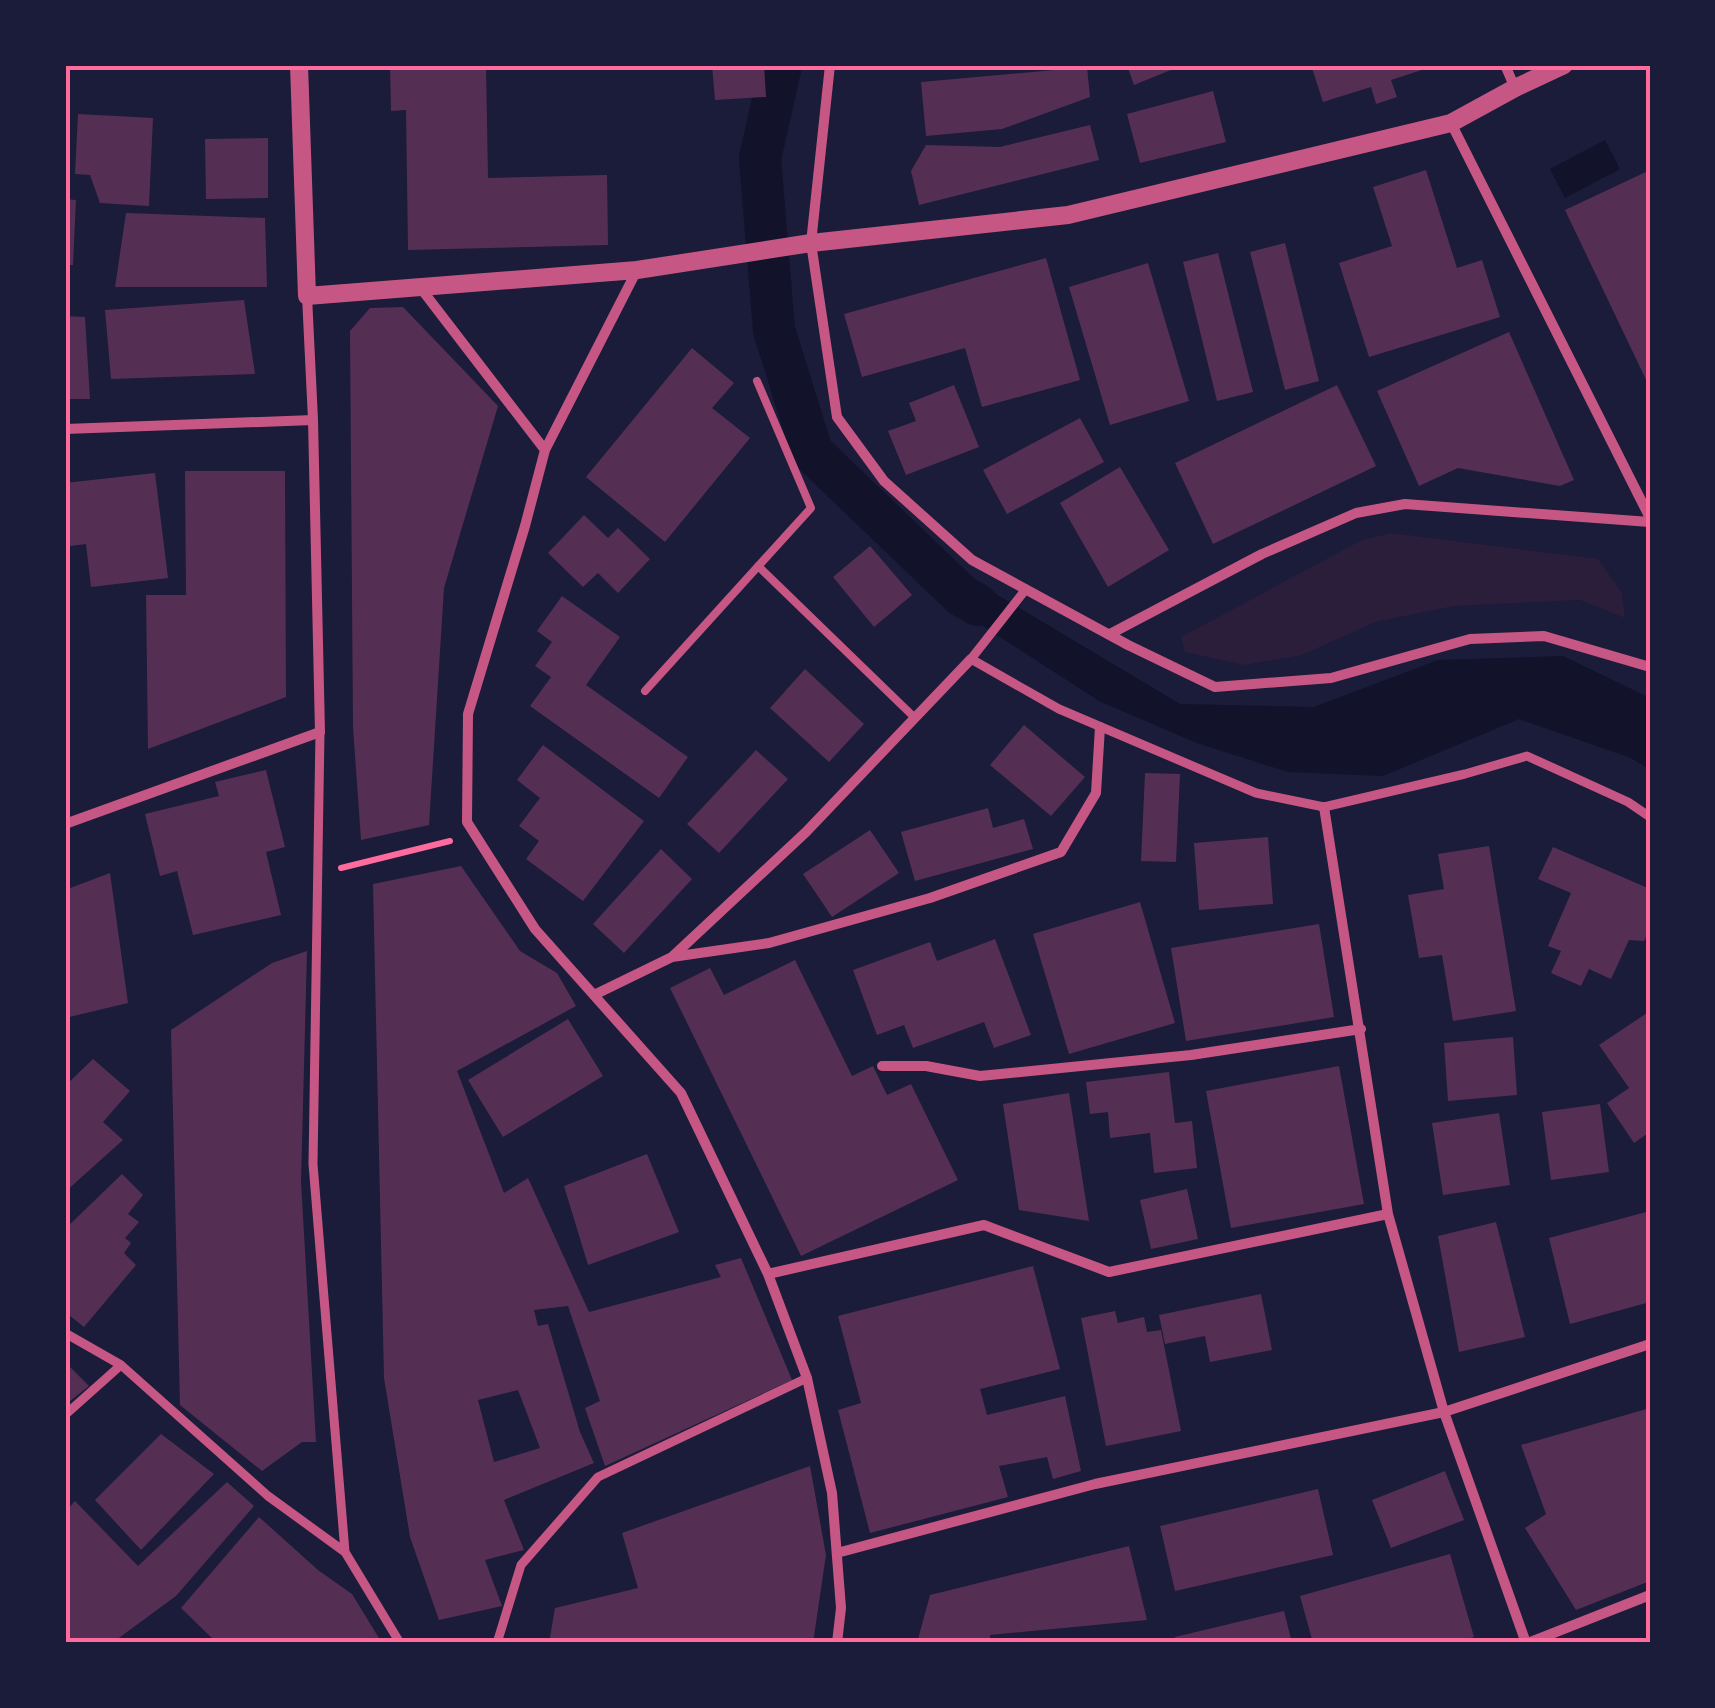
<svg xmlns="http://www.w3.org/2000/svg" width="1715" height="1708" viewBox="0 0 1715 1708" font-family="'Archivo Narrow',sans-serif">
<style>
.green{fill:#2a1e3b}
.water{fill:#12122b}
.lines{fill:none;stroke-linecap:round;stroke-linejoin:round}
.canal{stroke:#12122b;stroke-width:42}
.building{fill:#542f53;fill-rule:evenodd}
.path{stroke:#ff6b9d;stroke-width:6}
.service{stroke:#c65784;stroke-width:8}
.pedestrian{stroke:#c65784;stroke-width:9}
.minor{stroke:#c65784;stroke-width:10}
.tertiary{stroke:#c65784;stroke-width:18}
.neatline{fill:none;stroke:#ff6b9d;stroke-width:4}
</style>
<rect width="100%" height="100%" fill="#1b1b3a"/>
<path class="green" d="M1392,533L1598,559L1622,593L1625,618L1580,600L1454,606L1375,622L1302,655L1244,665L1185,652L1181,637L1362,540Z"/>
<path class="water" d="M1605,140L1620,169L1565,198L1550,169Z
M989,590L1180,704L1314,707L1438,660L1563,656L1650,698V770L1631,758L1519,719L1383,776L1288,772L1197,743L1099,701L980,624L978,605Z"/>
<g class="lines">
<path class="canal" d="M781,65L760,158L774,330L812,452L962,596L978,605"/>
</g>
<path class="building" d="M390,65H486L488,178L607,175L608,245L408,250L406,110L391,111Z
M712,65H764L766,97L715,100Z
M1127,65H1183L1134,85Z
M1311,65H1423L1425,69L1391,80L1397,97L1376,104L1371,87L1323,102Z
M1087,67L1090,97L1002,129L926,136L921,82Z
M1213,91L1226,142L1140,163L1127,114Z
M78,114L153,118L149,206L100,203L90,175L75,174Z
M1090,125L1099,160L919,205L911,171L926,145L1000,147Z
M268,138V198L206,199L205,139Z
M1426,170L1457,268L1482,260L1500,317L1369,357L1339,263L1392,246L1373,187Z
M1650,170V388L1565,210Z
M65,199L76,200L73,265H65Z
M126,213L265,218L267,287H115Z
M1285,243L1319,381L1285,390L1250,252Z
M1218,253L1253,392L1217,401L1183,262Z
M1046,258L1080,380L982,407L965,348L862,377L844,314Z
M1148,263L1189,401L1110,425L1069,287Z
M244,300L255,374L111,379L105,310Z
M403,307L498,406L444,588L429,825L361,840L353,727L350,331L370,308Z
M65,316L85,317L90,399H65Z
M1509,332L1574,480L1560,486L1458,468L1419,486L1377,391Z
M692,348L734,383L712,408L750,438L665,542L586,477Z
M954,385L979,447L906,475L888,431L916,421L909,403Z
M1337,385L1376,466L1213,544L1175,463Z
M1080,418L1104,462L1007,514L983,470Z
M1120,467L1169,550L1108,587L1060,503Z
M185,471H285L286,697L148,749L146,595H186Z
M155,473L168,578L91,587L86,544L70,546L65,483Z
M584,515L608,538L618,528L650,559L618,593L598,573L583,587L548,553Z
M870,546L912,595L874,627L833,577Z
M562,596L620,637L586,685L688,757L659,798L530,706L551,677L535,666L552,642L537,631Z
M805,669L864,724L829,762L770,708Z
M1024,725L1085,777L1051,816L990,765Z
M543,745L644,821L583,901L526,859L539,841L519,826L540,798L517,780Z
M756,750L788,779L719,853L687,824Z
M266,770L285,847L266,852L281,915L193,935L177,871L160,876L145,814L219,796L215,782Z
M1145,773L1180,774L1176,862L1141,861Z
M988,808L993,828L1024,819L1033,849L915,881L901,832Z
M870,830L899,873L832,917L803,874Z
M1268,837L1273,904L1199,910L1194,843Z
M1489,846L1516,1011L1453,1021L1442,955L1419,958L1408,895L1444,889L1438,854Z
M1553,847L1650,889V929L1644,941L1629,940L1611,979L1589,969L1581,986L1551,973L1561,951L1548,946L1571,893L1538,879Z
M661,849L692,879L624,953L593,924Z
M461,866L520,951L557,973L576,1006L457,1071L504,1193L528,1178L589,1312L721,1277L715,1265L741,1258L792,1380L605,1466L585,1408L600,1401L568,1306L534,1310L538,1326L548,1324L580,1432L594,1463L504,1500L524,1550L485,1560L502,1606L439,1620L410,1537L384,1378L373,884ZM518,1390L540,1448L494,1462L478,1400Z
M110,873L128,1003L65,1018V890Z
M1140,902L1175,1023L1069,1054L1033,934Z
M1319,924L1334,1017L1186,1041L1171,948Z
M995,939L1031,1035L994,1048L984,1022L913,1048L904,1025L877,1035L853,970L930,942L937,961Z
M307,951L301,1182L316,1442H302L262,1471L180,1405L171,1030L272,963Z
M795,960L852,1076L873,1066L887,1095L911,1084L958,1180L801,1256L670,988L710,968L724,995Z
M1650,1011V1132L1634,1143L1607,1103L1629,1088L1599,1045Z
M568,1019L603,1076L503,1137L468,1080Z
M1513,1037L1517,1095L1448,1101L1444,1043Z
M93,1059L130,1091L103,1122L123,1140L65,1192V1086Z
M1339,1066L1364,1204L1231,1228L1206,1091Z
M1169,1072L1175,1123L1192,1121L1197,1168L1154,1173L1150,1133L1110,1138L1108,1112L1090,1114L1086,1082Z
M1069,1093L1089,1221L1019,1210L1003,1104Z
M1600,1104L1609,1172L1551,1180L1542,1112Z
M1499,1113L1510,1185L1443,1195L1432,1123Z
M647,1154L679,1232L588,1265L564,1186Z
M122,1174L143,1195L128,1214L139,1222L125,1238L131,1243L124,1253L136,1265L84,1327L65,1312V1229Z
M1187,1189L1198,1239L1151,1249L1140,1200Z
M1650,1211V1302L1570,1324L1549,1238Z
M1496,1222L1525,1337L1459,1352L1438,1236Z
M1033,1266L1060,1369L980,1389L987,1415L1065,1396L1081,1471L1053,1479L1047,1457L999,1466L1008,1497L870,1533L838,1410L861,1403L838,1316Z
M1261,1294L1272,1350L1210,1362L1205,1336L1165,1344L1159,1315Z
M1115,1311L1118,1323L1144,1317L1147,1332L1161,1330L1181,1431L1106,1446L1081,1318Z
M65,1362L89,1386L65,1405Z
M1650,1408V1581L1576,1610L1525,1528L1546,1514L1521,1445Z
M161,1434L214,1474L141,1550L95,1500Z
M810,1466L826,1555L813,1643H549L555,1608L638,1588L622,1533Z
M1445,1471L1464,1520L1391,1548L1372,1500Z
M227,1482L254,1506L176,1596L112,1643H65V1624L70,1617L65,1612V1512L75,1501L138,1566Z
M1318,1489L1333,1555L1175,1591L1160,1526Z
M259,1517L318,1570L352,1594L382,1643H217L181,1608Z
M1129,1546L1147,1620L990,1635V1643H917L930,1595Z
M1450,1554L1474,1637L1452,1643H1313L1300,1596Z
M1284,1611L1292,1643H1176L1175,1637Z"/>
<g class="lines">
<path class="path" d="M341,868L450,841"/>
<path class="service" d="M758,566L915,718
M645,691L811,508L757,381"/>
<path class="pedestrian" d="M1026,589L971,659L1059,709L1256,793L1324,807L1465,774L1527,756L1628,802L1650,817
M320,732L313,1164L345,1552
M65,1333L121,1365L268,1496L345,1552L400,1643
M65,1415L121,1365
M497,1643L521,1565L598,1477L807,1378"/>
<path class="minor" d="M830,65L811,243L837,417L884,481L972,560L1128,645L1215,687L1331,678L1470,639L1544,636L1650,667
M1505,65L1515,88
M1451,123L1650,518
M637,270L545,450L525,526L468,714L467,822L535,929L681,1093L768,1274L807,1378L832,1493L841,1608L837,1643
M419,286L545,450
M65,429L313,420
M1110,634L1262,554L1356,513L1405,504L1650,522
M1324,807L1388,1214L1444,1412L1526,1643
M65,824L320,732L313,420L307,296
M672,957L769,943L930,898L1061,852L1096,793L1100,727
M594,995L672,957L806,832L971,659
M882,1066H926L980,1076L1191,1055L1361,1029
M768,1274L984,1225L1109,1272L1388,1214
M837,1553L1095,1484L1444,1412L1650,1344
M1528,1643L1650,1595"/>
<path class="tertiary" d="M299,65L307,296L637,270L811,243L1068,215L1451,123L1515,88L1564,65"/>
</g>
<rect width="1715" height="1708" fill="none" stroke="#1b1b3a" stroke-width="135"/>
<rect x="68" y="68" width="1580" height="1572" class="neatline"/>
</svg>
